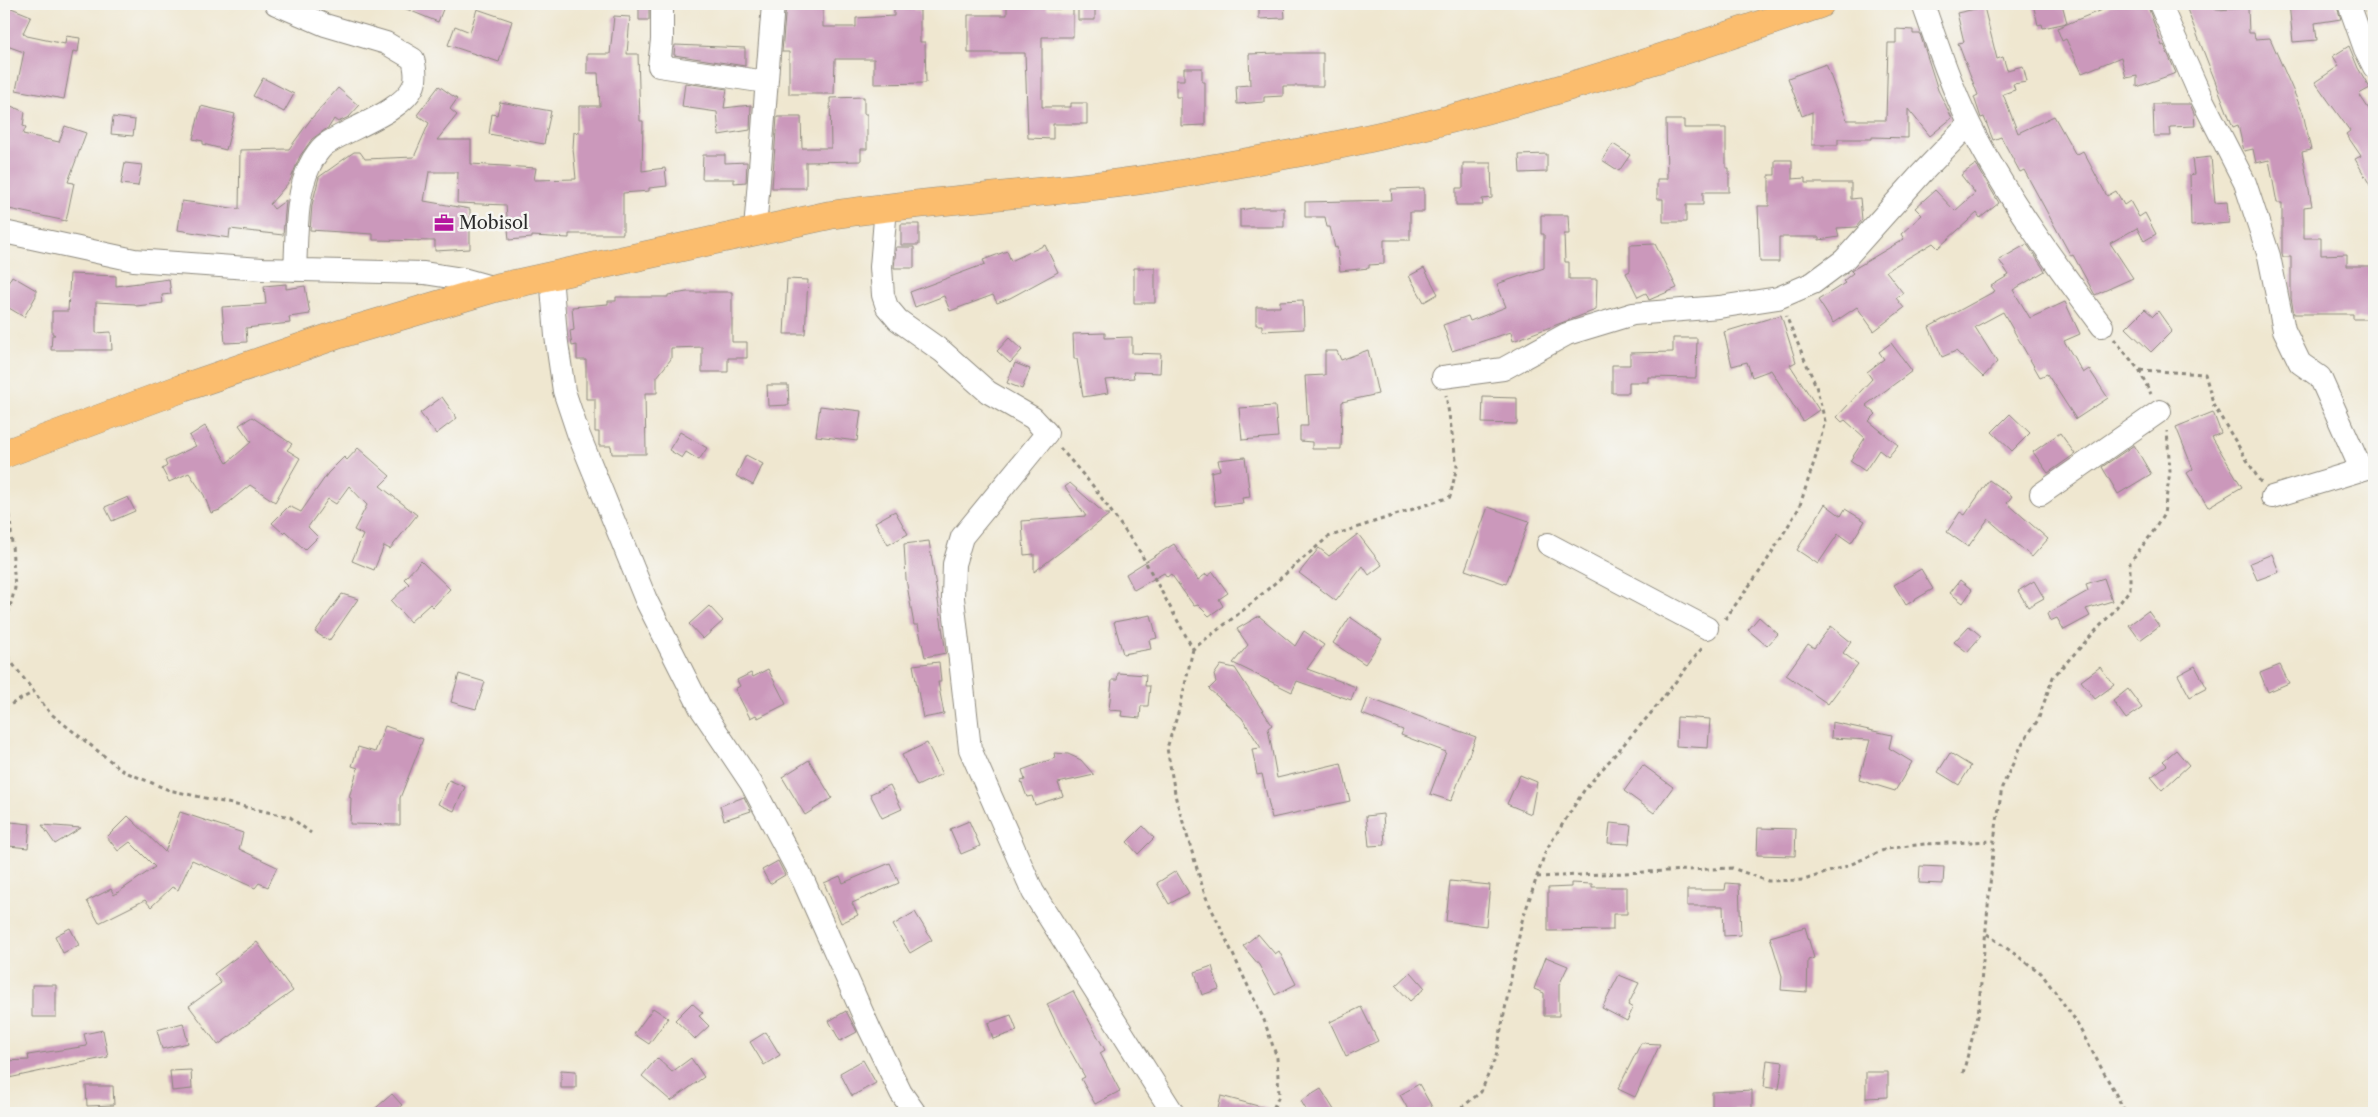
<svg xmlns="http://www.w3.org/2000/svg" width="2378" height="1117" viewBox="0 0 2378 1117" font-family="'Libre Caslon Text',serif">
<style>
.building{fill:#cb98bb}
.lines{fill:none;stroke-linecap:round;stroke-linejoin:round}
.street-casing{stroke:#8d897e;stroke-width:24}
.highway-casing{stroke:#8d897e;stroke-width:29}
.path{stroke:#8d897e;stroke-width:3;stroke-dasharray:4 4;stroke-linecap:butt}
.street{stroke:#fff;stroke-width:22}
.highway{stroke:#fbbd6e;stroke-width:28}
.labels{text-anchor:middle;stroke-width:5;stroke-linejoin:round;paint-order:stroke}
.poi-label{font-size:18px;fill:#2b2b2b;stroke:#f6f6f2;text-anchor:start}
</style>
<rect width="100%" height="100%" fill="#f6f6f2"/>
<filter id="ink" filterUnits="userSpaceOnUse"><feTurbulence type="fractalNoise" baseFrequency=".02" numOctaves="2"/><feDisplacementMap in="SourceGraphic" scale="10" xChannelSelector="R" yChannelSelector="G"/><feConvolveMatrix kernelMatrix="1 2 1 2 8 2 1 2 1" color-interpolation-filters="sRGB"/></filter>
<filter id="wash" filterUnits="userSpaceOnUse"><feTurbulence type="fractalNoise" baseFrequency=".0096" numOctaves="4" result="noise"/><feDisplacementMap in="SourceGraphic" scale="20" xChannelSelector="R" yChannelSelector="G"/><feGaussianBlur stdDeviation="1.12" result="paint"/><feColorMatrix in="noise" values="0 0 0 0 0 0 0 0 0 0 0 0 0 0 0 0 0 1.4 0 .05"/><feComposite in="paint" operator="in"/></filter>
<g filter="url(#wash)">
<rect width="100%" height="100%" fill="#efe7d0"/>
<g id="blocks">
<path class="building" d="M394,4H445L438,22Z
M639,4H649V20H639Z
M786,4H823V27H856V18L894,16V4H914V10H920V42H925L926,83L874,84V59H835L834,94H789V52H782Z
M1007,4H1047V9H1073V37H1042V107H1071V103H1087V124H1053V139L1028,138L1025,53H968V15H1007Z
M1078,4H1095V20H1078Z
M1259,4H1284L1285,18L1259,19Z
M2033,4H2062L2067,23L2043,28L2042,24L2038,25Z
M2116,4H2147L2162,46L2164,45L2176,73L2137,87V76L2126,78L2121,57L2082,73L2066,39L2062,41L2057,28Z
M2185,4H2214L2216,10L2248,8L2249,33H2254L2255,39L2270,38L2303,113L2311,150L2302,152L2312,206L2304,207V238H2321V255L2347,254V266H2371V276H2374V319H2353V314H2294L2291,298V257H2283L2282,253V203H2277L2269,160L2256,163L2253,149L2244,151L2238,125L2233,127Z
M2289,4H2336L2341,19L2315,23L2317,40L2293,42Z
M4,5L31,16L23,33L27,36L65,44L66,36L80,38L78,52L73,51L64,99L16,90L24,52L4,45Z
M1984,7L1997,59L2003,57L2007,70L2023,66L2027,82L2013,84L2015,90L2003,94L2018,133L2054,116L2076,155L2083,151L2107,196L2116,191L2124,205L2130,201L2139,217L2145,213L2156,234L2144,241L2137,228L2110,243L2133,278L2095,295L2073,255L2071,256L2024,170L2020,172L2001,137L1993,140L1984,117L1981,118L1974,97L1978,95L1958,43L1964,42L1957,13Z
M477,9L512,21L499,62L448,45L455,26L470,32Z
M614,16L630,17L627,54H638L640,121H643L642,171L665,168L667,186L649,188V191L623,193V234H569V238L532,236V238L509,240L506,205L457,203L458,172H429L424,201L470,209V249L435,251V241L373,240V234L310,230L312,205L319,177L354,152H360L365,159L414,157L429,123L417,115L439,86L457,99L450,109L457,115L437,140H471V164L536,168L534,180L576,179L573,148L574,132L579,133V106H600L598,73H587V54H610Z
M1896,29L1913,30V34H1920L1938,90L1952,118L1930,136L1908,109V138L1872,137V139H1838V145H1812V112L1802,116L1788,78L1826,64L1847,120H1886L1888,43H1896Z
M675,45L745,48V66L674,55Z
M2349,46L2358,68L2370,88L2359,94L2374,117V192L2355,159L2361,156L2346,134L2350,131L2315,82L2339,66L2333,56Z
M1277,53H1323V86H1283V96L1264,97V102L1237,104L1236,86L1250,85L1249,54Z
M1184,68H1202V82H1205V125L1181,126V97H1176V80H1184Z
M263,78L294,94L284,112L253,96Z
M685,83L727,89L724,108L751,105L750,130L719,135L717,112L682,107Z
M338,88L359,106L349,117L338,122L334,119L329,127L312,139L300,156L290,181L270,204L274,209L286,200L283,235L230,229L229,238L178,230L182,201L239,209L240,150L289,149L311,119Z
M864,97V114H867V149H861V161L806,162V188H772L777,117H801L802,148H831L830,98Z
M500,102L551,111L544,144L489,134L492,114L497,115Z
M2153,104H2190L2194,113L2195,126L2170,127L2171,136H2154Z
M11,106L25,112L23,126L26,127L23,134L59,142L65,126L86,133L68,182L74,183L66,221L9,209V200L4,199V129Z
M201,106L235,114L226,150L203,144V141L193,139Z
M113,117L135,120L133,136L111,134Z
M1666,120H1684V128H1726V168H1729V192H1703V205H1686V222H1663V199H1657V179H1667Z
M1613,144L1630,155L1619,171L1602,160Z
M1547,154V172L1520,173L1519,155Z
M703,155H725V163L747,162L746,182L734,183V179H702Z
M2211,157L2215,203L2227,202L2229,223L2191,226L2190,175L2194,174L2192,159Z
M1775,160H1792V179L1805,178V183H1851V199L1860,198L1862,220L1856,227L1837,228L1839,237L1819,240V237H1779V262H1760L1758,206H1769V175H1775Z
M125,163L142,165L138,186L121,184Z
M1463,163H1491L1492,198L1482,199L1483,205H1456V188H1463Z
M1976,164L1999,203L1980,218L1977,213L1938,248L1933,243L1886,271L1903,293L1896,298L1904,308L1874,331L1857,307L1833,323L1818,300L1845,283L1843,281L1853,273L1851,271L1854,269L1904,239L1901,234L1922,215L1915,208L1935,190L1955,211L1975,193L1961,175Z
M1424,188V212H1410V240H1384V264L1369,265V268L1340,271L1337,247L1335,248L1330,227H1327L1325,217H1305V202L1392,200L1391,189Z
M1253,208H1284V227H1240V210Z
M1541,215H1568L1569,234H1564L1565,262H1569V279H1597L1596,310L1513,341L1511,332L1452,351L1443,325L1468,316L1470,321L1506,307L1497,284L1544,268V234H1541Z
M901,224H919V245H901Z
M1655,244L1677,288L1649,300L1646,293L1638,297L1626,273L1630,271V245Z
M2027,244L2045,271L2013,290L2030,318L2065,302L2080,334L2064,341L2083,373L2089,369L2108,398L2076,419L2047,374L2040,377L2003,312L1975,327L1997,362L1983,377L1956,351L1942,357L1929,327L1995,291L1991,286L2009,275L1999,260Z
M1045,245L1058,272L1010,298L997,303L993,295L950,311L944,296L915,307L910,292L985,264L983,260L1007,251L1011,261Z
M896,247H914V268H894Z
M1134,268H1155V303H1134Z
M1424,268L1438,294L1424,302L1409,276Z
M70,274L116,276V286L169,279L171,294L162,295L163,303L136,306L135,304L96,302V333L111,332L112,350H51L52,335H55L52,333V311H68Z
M12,276L36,290V296L24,317L4,305V290Z
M787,279L808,280L805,334H784Z
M286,284V289L305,286L310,314L289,317L290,323L246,328L247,342L225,343L222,307L266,304L264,286Z
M687,292H732V342H747V358H728V372H702V347L671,348V359L657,377V393H645L646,454H612L611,446H599V432H595V399H586V360H577V345L572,346L570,331L574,330L572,307L608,304V301H616V297H668V295Z
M1303,300L1304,329L1262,331V325H1256V307H1280V301Z
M2145,309L2153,316L2158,311L2172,331L2151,352L2126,328Z
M1781,315L1796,362L1790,365L1819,410L1803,421L1771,370L1752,377L1747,362L1732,366L1724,332Z
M1105,333V338L1132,337V353L1161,354L1160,373L1133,372L1134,378L1105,380L1108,393L1083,397L1077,359H1074L1073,334Z
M1009,338L1022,350L1010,363L997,351Z
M1673,338H1697L1696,378L1648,377V382H1629V393H1612V365H1630V353L1673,352Z
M1891,343L1912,371L1866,405L1876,414L1869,421L1898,445L1888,457L1879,450L1865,471L1850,461L1865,438L1845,420L1842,422L1837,417L1872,379L1867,372L1884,359L1879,352Z
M1368,350L1378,394L1342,402L1341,449H1312V442L1300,441V426H1308L1305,376L1325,375V351H1337L1341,360Z
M1015,363L1030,369L1022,389L1007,383Z
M767,385H788L789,405L768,406Z
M442,397L457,418L436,434L420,413Z
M1483,397L1517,398V424L1482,423Z
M820,406L861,411L857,441L816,436Z
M1275,406L1278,437L1242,440L1239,408Z
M2213,412L2221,433L2212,437L2242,487L2208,507L2187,473L2193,469L2176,427Z
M2010,414L2030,433L2012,451L1992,432Z
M252,417L292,444L287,450L300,458L275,502L250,485L220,510L211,513L204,495L189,473L169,482L162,469L167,466L165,461L196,446L189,436L205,426L227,463L251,442L239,425Z
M680,432L707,448L699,460L686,452L682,458L669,450Z
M2060,433L2075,454L2048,473L2033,452Z
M2134,445L2151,474L2118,494L2102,467Z
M358,448L390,476L380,486L417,515L390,549L384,546L374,570L352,561L363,535L354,530L367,505L349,486L336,504L328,499L308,527L318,537L305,550L285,531L283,533L272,523L289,506L301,512L328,473L344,457L347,460Z
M746,455L763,464L753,485L736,476Z
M1245,457L1250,497L1242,498L1243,503L1215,506L1211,472L1220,470L1218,460Z
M1989,480L2012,496L2007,503L2048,539L2032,557L1988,519L1968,547L1947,532L1960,512L1965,515Z
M1070,483L1105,514H1110L1034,572V554L1024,555L1022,521L1086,516L1065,487Z
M128,497L135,511L112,521L105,507Z
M1825,504L1841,516L1845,509L1865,521L1851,543L1838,534L1818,564L1797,550Z
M1488,507L1529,521L1506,584L1465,570Z
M895,511L908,534L888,545L875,522Z
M1358,534L1382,565L1369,575L1363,566L1336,601L1299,573L1319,548L1329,556Z
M929,541L946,653L925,657L918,625H914L906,579L904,544Z
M1174,544L1198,580L1206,574L1208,576L1213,572L1228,593L1219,599L1223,606L1209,616L1198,605L1194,606L1171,574L1167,577L1164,573L1134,590L1126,574Z
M2272,554L2279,572L2257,580L2250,563Z
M421,561L450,589L433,607L430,604L410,622L391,601L409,584L404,579Z
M1921,569L1933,589L1906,605L1894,585Z
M2104,578L2112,601L2086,609L2090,616L2064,630L2057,618L2050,621L2047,614L2088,591L2086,584Z
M1960,580L1972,590L1963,603L1950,593Z
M2034,581L2044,598L2028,607L2018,591Z
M342,594L358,599L329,641L315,632Z
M709,606L723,621L703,639L689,624Z
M2148,611L2159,626L2140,640L2129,625Z
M1151,615L1157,638L1149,640L1151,649L1123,654L1114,622Z
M1259,616L1295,646L1304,631L1324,645L1307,669L1356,687L1351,700L1297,681L1292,692L1233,663L1248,645L1237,629Z
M1350,617L1382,639L1365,664L1333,643Z
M1759,617L1778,634L1767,646L1748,630Z
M1831,626L1851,642L1843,653L1858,664L1828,704L1786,675L1808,644L1814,648Z
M1969,626L1981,636L1967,652L1954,642Z
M939,662L941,682H938L944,714L923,718L913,665Z
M1221,665L1235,668L1272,725L1268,728L1277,778L1341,763L1350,801L1272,818L1262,774L1257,775L1252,749L1261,748L1242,718L1209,689L1216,682L1214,675Z
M2280,665L2289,683L2268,692L2260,673Z
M2195,666L2207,688L2190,697L2178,675Z
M2100,667L2114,685L2095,699L2081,681Z
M768,669L786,704L758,718L756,715L750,718L735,689L740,686L737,680L751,673L753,677Z
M1118,673L1146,675L1145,686H1150L1148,706H1141L1140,718L1121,716L1122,711L1109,710L1112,680H1117Z
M459,674L485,682L476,709L451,702Z
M2128,689L2142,708L2126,719L2113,701Z
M1368,698L1476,737L1451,801L1430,794L1446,752L1401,735L1403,730L1362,714Z
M1677,717L1710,719L1708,748L1676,746Z
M1832,722L1892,735L1889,748L1912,762L1895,791L1859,780L1870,740L1831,738Z
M385,726L423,739L400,798V825L350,824L351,798L349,797L358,768L352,766L358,747L375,752Z
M927,743L942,774L917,786L902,755Z
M2176,750L2189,765L2162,790L2151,777L2167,765L2163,761Z
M1054,753L1068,754L1081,760L1094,775L1058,783L1063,796L1035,805L1032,796L1027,797L1021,781L1025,780L1022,770L1055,758Z
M1950,753L1971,766L1959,785L1938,772Z
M809,760L832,798L805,815L782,777Z
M1643,765L1673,787L1654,813L1624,791Z
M1520,775L1537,782L1531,814L1507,804Z
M449,780L465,787L454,811L438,804Z
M890,785L902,809L882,818L870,794Z
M744,797L751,811L724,820L720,806Z
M180,812L243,833L239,849L277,867L268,887L259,883L255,888L192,860L178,890L172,887L151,907L145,900L99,923L87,901L111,889L114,895L155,867L130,842L118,851L107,837L128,816L165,852Z
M1383,814L1385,845L1369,846L1366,816Z
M969,821L980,846L961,854L950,829Z
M11,822L30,824L28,848L9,846Z
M1610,823L1631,825L1629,844L1608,843Z
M42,825L81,828L55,844Z
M1143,826L1154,838L1138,854L1127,842Z
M1758,828L1796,829L1795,856L1757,855Z
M778,861L785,875L770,884L762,870Z
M890,863L899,883L852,903L858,915L841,923L824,883L840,876L843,883Z
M1920,866L1944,867L1943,884L1919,883Z
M1176,871L1189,893L1169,904L1157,883Z
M1450,881L1490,885L1486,926L1446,921Z
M1571,883L1592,884V887H1627V914H1613V930L1548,931V888L1571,887Z
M1726,883L1739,884L1741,935L1724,936L1723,906H1687V890H1725Z
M915,912L932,940L910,953L893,925Z
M1805,927L1814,958L1808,960L1807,992L1781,990L1782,976L1770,937Z
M70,928L79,945L63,953L55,936Z
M1258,934L1275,954L1279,951L1296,984L1275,995L1259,965L1243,946Z
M257,942L293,991L218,1045L189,1006L221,983L214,974Z
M1546,957L1568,966L1559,985V1016H1544V993L1534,989Z
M1212,966L1219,989L1202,995L1195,972Z
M1411,972L1425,988L1410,1001L1396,986Z
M1619,975L1639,983L1628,1005L1633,1008L1627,1021L1602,1008Z
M32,985H56V1017H32Z
M1073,991L1105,1050L1100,1053L1120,1091L1095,1104L1081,1079L1085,1077L1063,1038L1047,1004Z
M692,1003L703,1013L699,1016L709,1026L695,1039L675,1020Z
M1361,1007L1378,1041L1346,1056L1330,1022Z
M653,1008L668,1018L649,1044L634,1034Z
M846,1011L857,1032L840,1041L829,1021Z
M1011,1015L1017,1031L993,1039L988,1023Z
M183,1023L188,1043L162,1049L157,1030Z
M103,1030L108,1057L4,1079V1061L29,1060L28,1055L87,1046L84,1034Z
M766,1032L780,1055L764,1065L750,1042Z
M1641,1043L1660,1044L1635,1097L1618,1089Z
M657,1058L672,1072L691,1058L704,1077L671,1101L642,1076Z
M863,1060L876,1083L852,1096L840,1073Z
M1767,1060L1783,1062L1779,1089L1764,1087Z
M191,1070L192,1089L172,1091L170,1071Z
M561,1070L576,1071V1088H561Z
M1866,1072H1888V1097L1866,1098Z
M1419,1084L1432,1107L1421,1113H1410L1400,1095Z
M86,1086H113L114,1105L87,1106Z
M1321,1089L1336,1113H1308L1301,1101Z
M1752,1090V1110L1712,1111V1092Z
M392,1094L402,1105L393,1113H370Z
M1221,1096L1269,1109L1268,1113H1217Z"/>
</g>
</g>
<g filter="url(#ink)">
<use href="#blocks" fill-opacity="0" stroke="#8d897e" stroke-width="1"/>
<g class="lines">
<defs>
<path id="street" d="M276,4L325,25L386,43L413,59C415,67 417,77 414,85C403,112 349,128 326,144C321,147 313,158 310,165C295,195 297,237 295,270
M662,4V40L659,66L766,82
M1923,4C1937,44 1951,86 1970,125C2005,195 2055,263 2102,326
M2160,4L2201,97L2245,183L2269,256L2284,330L2300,363L2320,377L2361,469
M2349,4L2365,49L2374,67
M886,207L881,267L883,295L887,307L898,320L943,352L988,392L1033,418L1047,433L962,537L954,564L953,598L970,749L1033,892L1173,1113
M755,230L773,4
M4,232L134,260L263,269L424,273L463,279L495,288
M551,275L556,336L564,391L578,433L646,600L700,707L751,783L804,882L870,1030L901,1093L915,1113
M1443,377L1503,369L1567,334L1633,314L1719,307L1778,298L1813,283L1844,260L1921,174L1969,124
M2041,494L2160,411
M2272,497L2374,466
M1548,544L1707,628"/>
<path id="highway" d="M4,454L180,389L340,334L495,288L830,215C918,202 1006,196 1094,186C1160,179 1226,166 1291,154C1472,121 1647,65 1820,4"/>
</defs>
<use href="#street" class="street-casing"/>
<use href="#highway" class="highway-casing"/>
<path class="path" d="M2114,339L2139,370L2151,394
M2140,370L2205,374L2214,406L2261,483
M1060,448L1093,486L1140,552L1193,649L1246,608L1328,537L1450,497L1457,466L1446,395
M4,500L10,516L15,588L6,622L9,659L50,713L123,771L169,790L290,817L311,833
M1725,619L1763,567L1799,508L1816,456L1825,421L1816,386L1786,316
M1193,649L1180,707L1167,748L1176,799L1205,895L1264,1020L1277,1058L1279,1096L1271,1113
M4,708L34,692
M1537,877L1732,868L1768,881L1804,880L1847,866L1886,849L1925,844L1994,841
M1987,934L2041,973L2074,1018L2126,1113
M1963,1073L1978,1016L1994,841L2002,787L2023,742L2038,720L2053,677L2113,612L2130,589V562L2151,535L2164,514L2170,471L2167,431
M1455,1113L1481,1092L1496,1056L1522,921L1546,850L1585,789L1651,713L1703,647"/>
<use href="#street" class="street"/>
<use href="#highway" class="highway"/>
</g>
</g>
<defs>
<symbol id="office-bare" viewBox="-9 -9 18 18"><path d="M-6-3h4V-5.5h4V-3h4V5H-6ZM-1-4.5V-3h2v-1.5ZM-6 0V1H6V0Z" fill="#b5179e" stroke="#f6f6f2" stroke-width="2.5" paint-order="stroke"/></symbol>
</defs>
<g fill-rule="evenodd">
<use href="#office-bare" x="430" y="209" width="28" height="28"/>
</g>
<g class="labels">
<g class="poi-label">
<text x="459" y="229">Mobisol</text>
</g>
</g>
<rect width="2378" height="1117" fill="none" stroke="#f6f6f2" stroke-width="20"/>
</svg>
